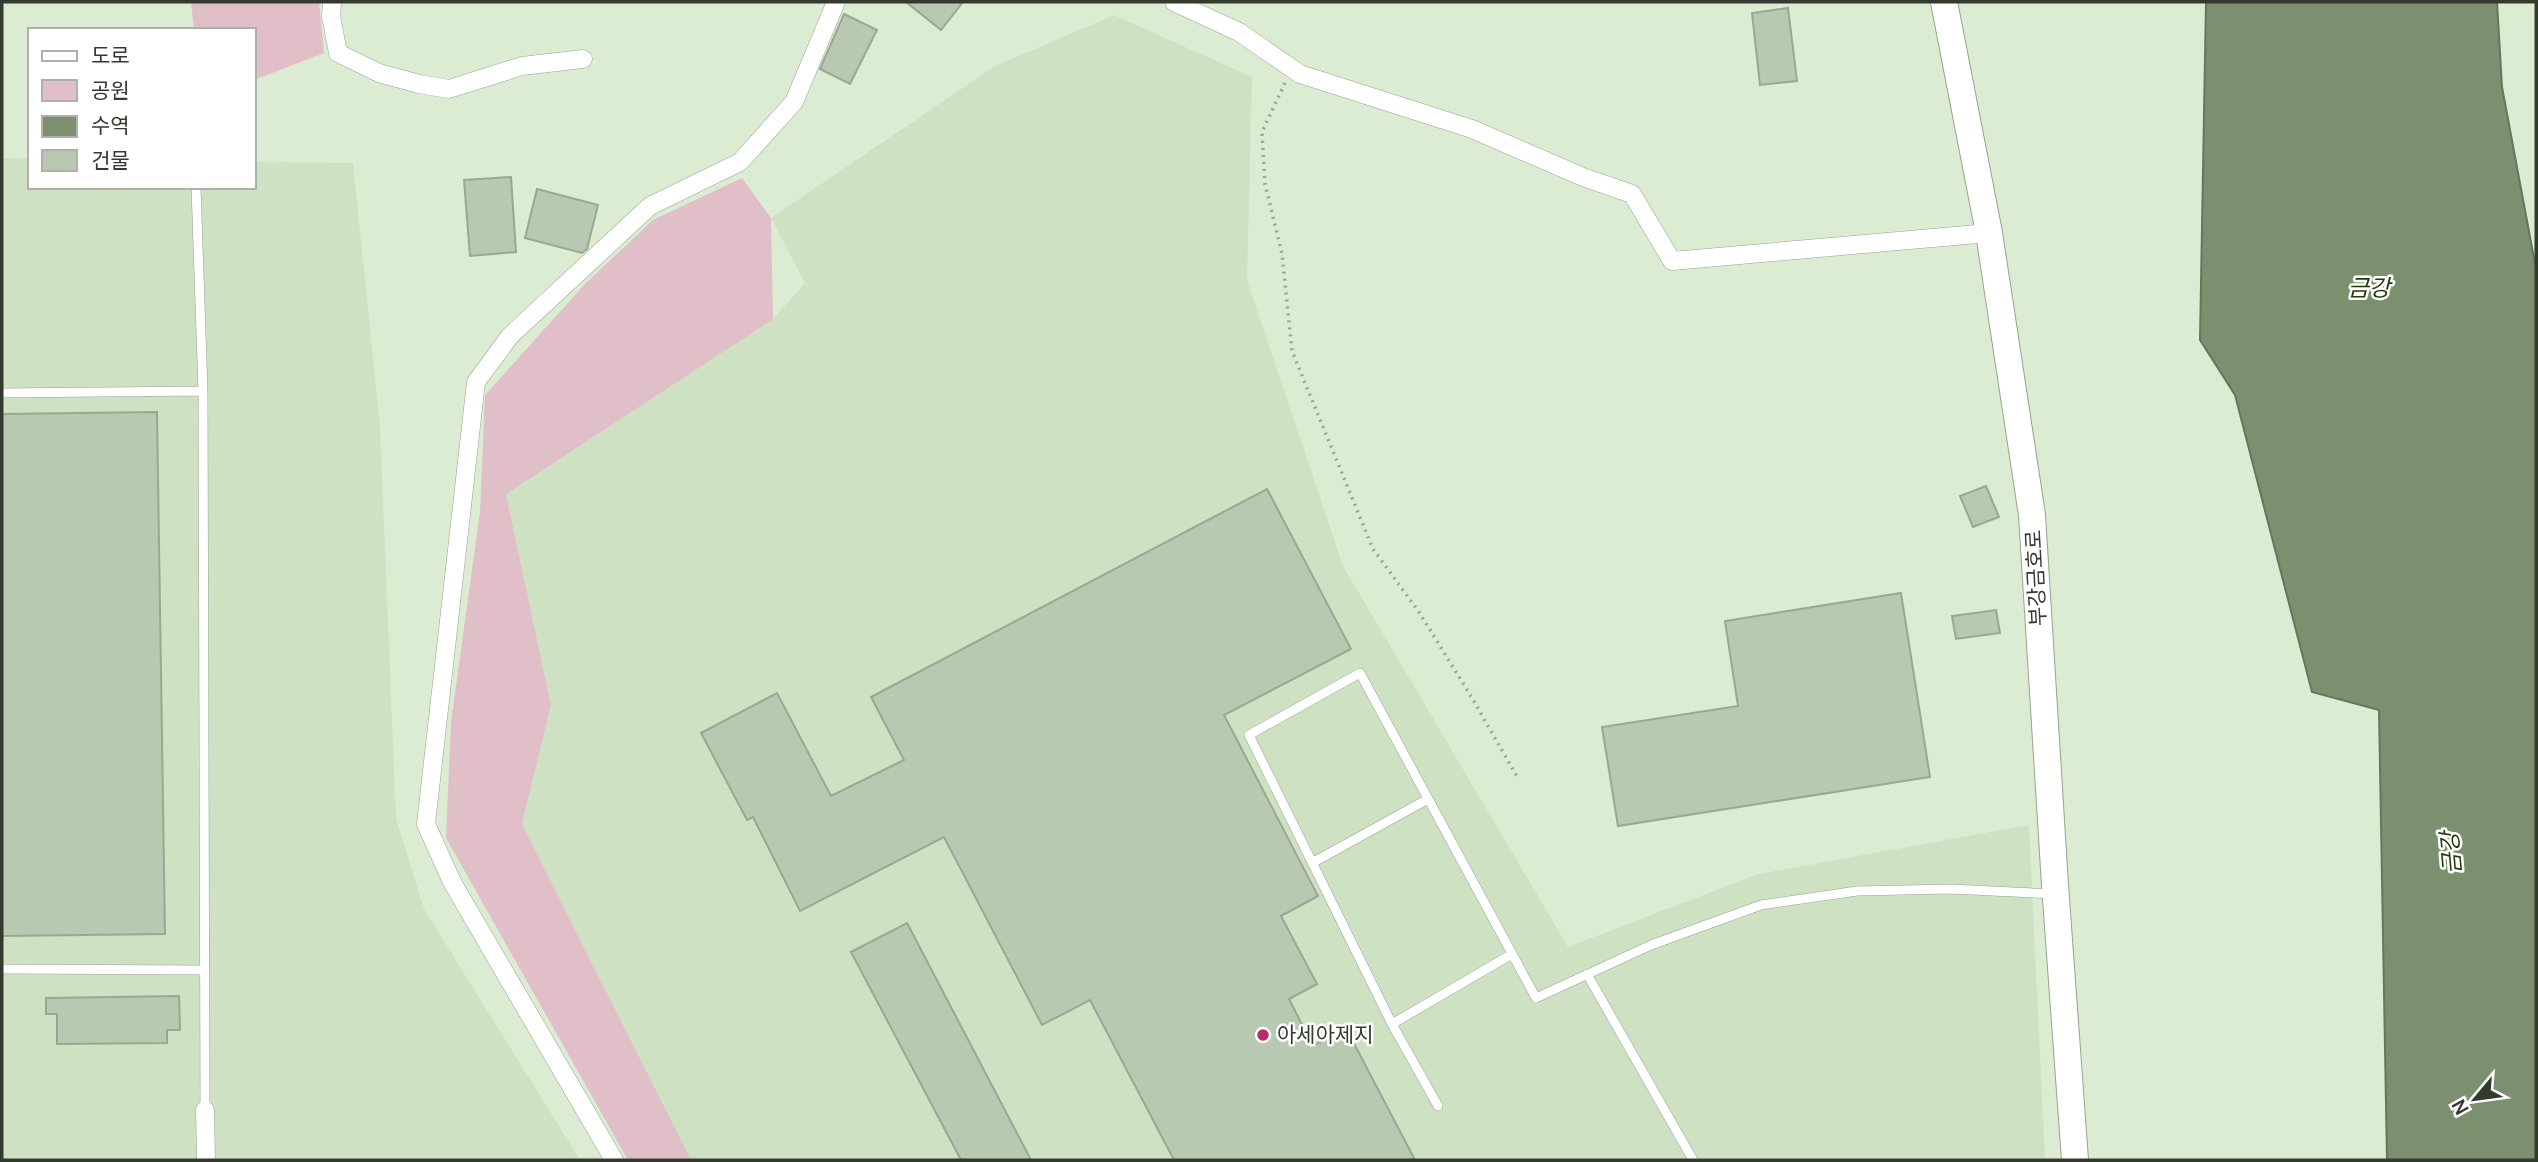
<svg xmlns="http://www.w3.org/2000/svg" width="2538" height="1162" viewBox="0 0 2538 1162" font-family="Manrope,'Noto Sans KR',sans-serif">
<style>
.built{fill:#cee1c2}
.green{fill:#e0bfc8}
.water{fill:#7c9070;stroke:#66765d;stroke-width:2}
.building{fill:#b9c8b0;stroke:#9aa891;stroke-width:2}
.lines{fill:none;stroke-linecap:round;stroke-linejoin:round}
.lane-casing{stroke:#96a48d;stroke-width:10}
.street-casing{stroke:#96a48d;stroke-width:19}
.secondary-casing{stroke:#96a48d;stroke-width:28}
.path{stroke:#9aa693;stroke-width:3.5;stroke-dasharray:2 5;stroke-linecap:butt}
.lane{stroke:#fff;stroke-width:9}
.street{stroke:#fff;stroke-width:18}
.secondary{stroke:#fff;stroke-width:26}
.poi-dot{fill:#b82d66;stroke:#fff;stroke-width:2.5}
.labels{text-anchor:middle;stroke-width:5;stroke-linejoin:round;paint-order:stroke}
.street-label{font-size:21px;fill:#343a30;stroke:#fff}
.poi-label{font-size:21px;fill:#343a30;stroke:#fff;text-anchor:start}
.water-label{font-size:23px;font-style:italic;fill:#203b08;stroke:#fff}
</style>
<rect width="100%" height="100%" fill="#dcecd3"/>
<path class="built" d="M1114,15L1252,77L1247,280L1343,566L1568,947L1758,874L2029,825L2045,1160H691L522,824L551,705L506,494L605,427L773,319L805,283L771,218L995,66Z
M2,158L30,159V187H254V162L353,163L380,427L396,819L424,909L580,1160H2Z"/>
<path class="green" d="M191,2H319L324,53L254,80V30H194Z
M742,178L771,218L773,319L506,494L551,705L522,824L691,1160H628L446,838L451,722L480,512L485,395L585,284L653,220Z"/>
<path class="water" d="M2206,2H2497L2502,87L2536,269V1160H2387L2379,710L2312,692L2235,395L2200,340Z"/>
<path class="building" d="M906,2H963L941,30Z
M1788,8L1797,81L1760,85L1752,13Z
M844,14L877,30L850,84L820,69Z
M511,177L516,252L470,256L464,180Z
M537,189L598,205L587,249L582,253L525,238Z
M157,412L165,934L2,936V414Z
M1986,486L1999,517L1973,527L1960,496Z
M1267,489L1351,649L1224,715L1318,896L1281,916L1317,984L1289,999L1313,1046L1346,1028L1415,1160H1174L1090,1000L1042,1025L944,837L800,911L753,817L747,820L701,733L777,693L831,796L904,760L871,697Z
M1901,593L1930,777L1618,826L1602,727L1738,706L1725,621Z
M1996,610L2000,633L1956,639L1952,616Z
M907,923L1031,1160H961L851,952Z
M179,996L180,1030H167V1043L57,1044V1014H46V998Z"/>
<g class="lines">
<defs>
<path id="lane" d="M196,187L203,391L205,1110
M2,393L203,391
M1312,863L1428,799
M2,969L204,970
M1587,974L1693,1160
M1392,1024L1249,735L1360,673L1536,998L1651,945L1761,905L1857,891L1951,889L2054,894
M1438,1106L1392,1024L1512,954"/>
<path id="street" d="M332,2L331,16L338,53L379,73L419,84L449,89L522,66L583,59
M1174,2L1239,32L1300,74L1472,129L1583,177L1632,194L1672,261L1989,233
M205,1110L206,1160
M614,1160L452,882L426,824L476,382L510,336L650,206L740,162L794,102L836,2"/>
<path id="secondary" d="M1944,2L1989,233L2032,515L2055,885L2075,1160"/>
</defs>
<use href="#lane" class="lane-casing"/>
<use href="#street" class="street-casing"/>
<use href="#secondary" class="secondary-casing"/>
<path class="path" d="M1285,83L1262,132L1265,184L1282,254L1292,351L1373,549L1419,612L1472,698L1519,780"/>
<use href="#lane" class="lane"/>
<use href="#street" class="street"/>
<use href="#secondary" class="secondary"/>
</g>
<circle class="poi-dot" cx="1263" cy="1035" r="7"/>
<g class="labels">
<g class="street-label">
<text transform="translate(2036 578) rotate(-93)" y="7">부강금호로</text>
</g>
<g class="poi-label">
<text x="1277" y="1042">아세아제지</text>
</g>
<g class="water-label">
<text x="2369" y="296">금강</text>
<text transform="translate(2451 853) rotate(-95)" y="8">금강</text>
</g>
</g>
<rect width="2538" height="1162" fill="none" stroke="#343a30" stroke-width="7"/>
<rect x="28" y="28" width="228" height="161" fill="#ffffff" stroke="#aeb0ac" stroke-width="2"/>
<rect x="42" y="51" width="35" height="10" fill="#ffffff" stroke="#aeb0ac" stroke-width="2"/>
<text x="91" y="63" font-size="21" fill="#343a30">도로</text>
<rect x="42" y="80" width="35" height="21" fill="#e0bfc8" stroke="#aeb0ac" stroke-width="2"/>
<text x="91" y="98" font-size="21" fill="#343a30">공원</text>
<rect x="42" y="116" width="35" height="21" fill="#7c9070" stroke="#aeb0ac" stroke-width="2"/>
<text x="91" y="133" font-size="21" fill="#343a30">수역</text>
<rect x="42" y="150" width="35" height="21" fill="#b9c8b0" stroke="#aeb0ac" stroke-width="2"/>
<text x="91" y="168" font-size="21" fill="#343a30">건물</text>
<g transform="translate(2475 1099) rotate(241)" stroke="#ffffff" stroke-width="5" paint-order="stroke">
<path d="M0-5L12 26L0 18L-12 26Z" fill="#343a30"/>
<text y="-10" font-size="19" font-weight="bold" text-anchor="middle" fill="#343a30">N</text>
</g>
</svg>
